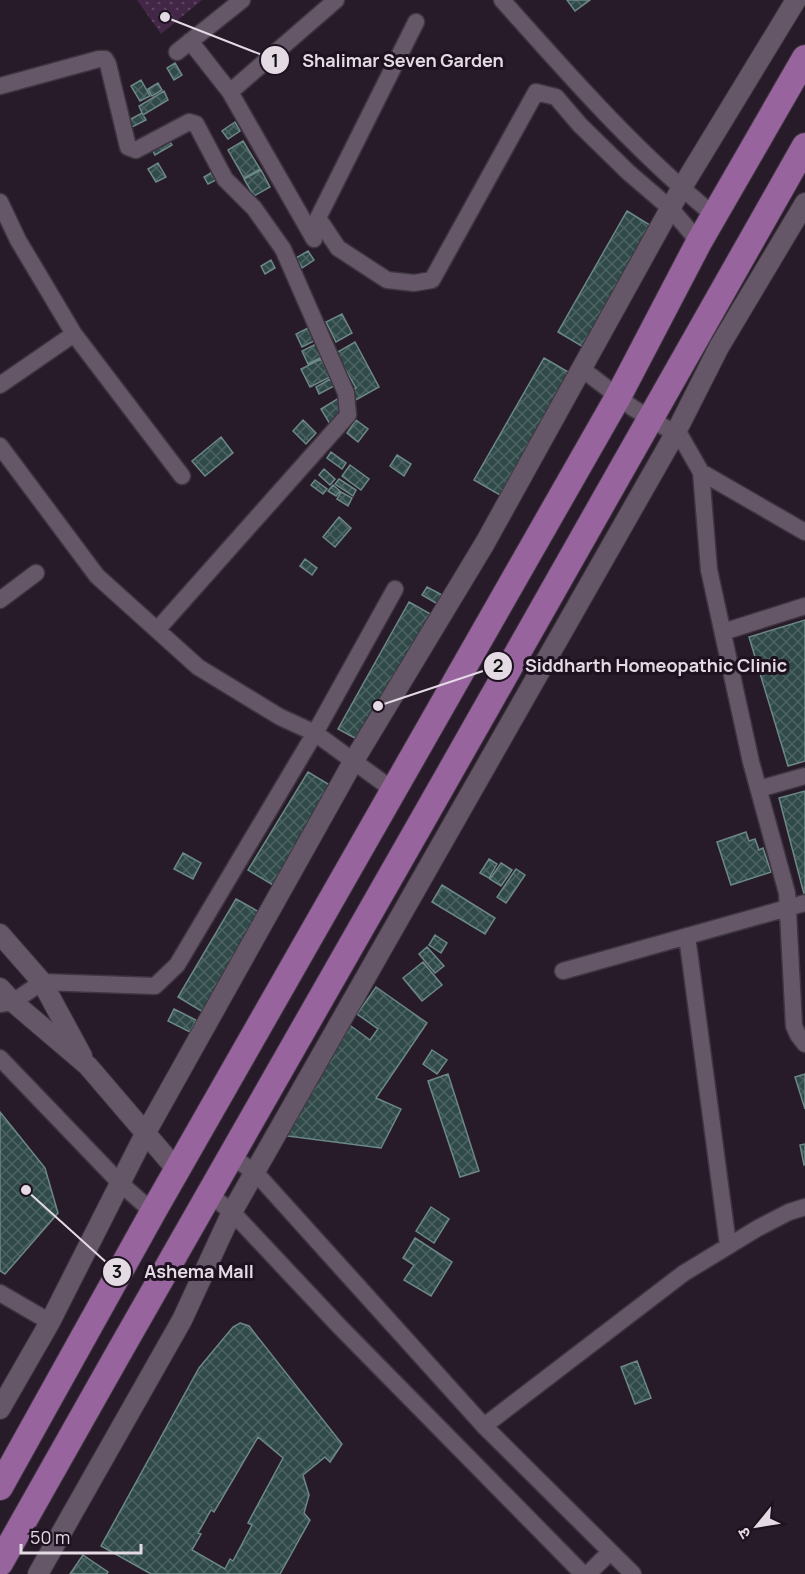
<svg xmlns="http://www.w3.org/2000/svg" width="805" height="1574" viewBox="0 0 805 1574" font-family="Manrope,'Noto Sans Devanagari',sans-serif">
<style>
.park{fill:url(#park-dots)}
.building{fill:url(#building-cross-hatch);stroke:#6c8887;stroke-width:1.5;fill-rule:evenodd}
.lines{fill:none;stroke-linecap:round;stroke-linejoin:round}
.minor-casing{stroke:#3e3540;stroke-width:19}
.tertiary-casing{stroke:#3e3540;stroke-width:22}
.primary-casing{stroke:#3e3540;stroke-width:28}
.minor{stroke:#655767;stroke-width:16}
.tertiary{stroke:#655767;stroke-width:20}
.primary{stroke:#97649e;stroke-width:26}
.leader{fill:none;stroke:#e3dae4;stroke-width:2}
.callout-dot{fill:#e3dae4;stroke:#1e1220;stroke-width:2}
.mark-label{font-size:18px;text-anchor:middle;font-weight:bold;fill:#111}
.callout-label{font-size:18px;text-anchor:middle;font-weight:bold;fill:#e3dae4;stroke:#1e1220;stroke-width:6;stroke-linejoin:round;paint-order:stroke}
</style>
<defs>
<pattern id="park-dots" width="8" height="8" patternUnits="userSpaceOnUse" patternTransform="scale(1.5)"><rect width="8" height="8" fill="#432747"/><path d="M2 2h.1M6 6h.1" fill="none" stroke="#5e4661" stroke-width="1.8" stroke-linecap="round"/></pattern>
<pattern id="building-cross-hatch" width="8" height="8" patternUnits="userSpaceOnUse" patternTransform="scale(1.5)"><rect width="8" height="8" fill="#304a49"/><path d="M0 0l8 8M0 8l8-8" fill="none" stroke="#4e6463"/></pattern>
</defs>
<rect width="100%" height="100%" fill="#281b29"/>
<path class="park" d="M137,0H202L161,34Z"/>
<path class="building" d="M567,0H590L575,11Z
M175,63L182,75L174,80L167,68Z
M141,80L150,96L140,101L131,86Z
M158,83L162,90L152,96L148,89Z
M164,91L168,100L143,115L139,106Z
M142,113L146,120L130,128L127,121Z
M235,122L240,131L228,139L222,131Z
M167,138L172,145L155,155L151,147Z
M243,141L260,169L244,178L228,150Z
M158,163L166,177L156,182L148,169Z
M261,170L270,187L254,196L244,179Z
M214,171L218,179L208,184L204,177Z
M627,211L653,227L585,348L558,332Z
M308,251L314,260L302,268L296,258Z
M271,260L275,268L265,274L261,266Z
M342,314L352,333L336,342L326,322Z
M314,325L320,338L302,347L296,334Z
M355,342L379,387L354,401L349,392L356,388L336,353Z
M318,343L324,356L308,364L302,351Z
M544,358L570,373L500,495L474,480Z
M321,359L330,377L310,387L301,369Z
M330,379L334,386L319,394L316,387Z
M339,398L346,409L330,424L321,409Z
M303,420L316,433L306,444L293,431Z
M356,420L368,429L358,442L347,433Z
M221,437L233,453L205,476L192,461Z
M331,452L346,463L342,469L327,458Z
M397,455L411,464L404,476L390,466Z
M350,465L369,479L361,490L342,476Z
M324,469L335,479L330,485L319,475Z
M339,479L356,490L353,496L335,484Z
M315,480L327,489L323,494L311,485Z
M333,485L340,491L336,496L328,491Z
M341,492L352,498L348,506L337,499Z
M339,517L351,528L335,547L323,537Z
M305,559L317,568L312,575L300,566Z
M427,587L446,597L441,606L422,595Z
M409,602L434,616L364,743L338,729Z
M805,620V761L788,766L749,637Z
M308,772L333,787L273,885L248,870Z
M805,791V894H804L779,798Z
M746,832L749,841L755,839L759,850L763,848L771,872L731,885L717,842Z
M183,853L201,863L193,879L174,869Z
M489,859L497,864L489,878L480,873Z
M501,863L512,870L501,886L490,879Z
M516,869L525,875L506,903L497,897Z
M442,885L495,918L485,934L432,902Z
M236,899L261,913L203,1012L178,997Z
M435,935L447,943L441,953L429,945Z
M427,947L444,966L435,973L419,954Z
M423,962L442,985L422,1001L403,978Z
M376,987L427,1023L376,1098L401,1109L381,1148L279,1135L344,1021L370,1040L378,1029L357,1014Z
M174,1009L196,1020L190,1032L168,1021Z
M432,1050L447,1060L437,1074L423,1064Z
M448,1074L479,1171L460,1177L428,1081Z
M805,1074V1109L795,1077Z
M0,1112L45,1168L58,1213L5,1274L0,1271Z
M805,1144V1164L804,1165L800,1145Z
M431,1207L449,1219L434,1243L416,1231Z
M415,1238L452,1262L431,1296L404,1280L414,1265L403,1258Z
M240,1323L249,1326L342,1444L330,1462L325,1457L303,1475L309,1495L304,1513L310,1520L280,1574H151L101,1546L199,1368L233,1327ZM258,1437L283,1458L248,1523L252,1525L233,1561L230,1559L225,1569L192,1550L201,1534L198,1533L211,1510L214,1512Z
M637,1361L651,1398L635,1404L621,1367Z
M83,1555L108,1572L107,1574H70Z"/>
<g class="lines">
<defs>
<path id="minor" d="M502,0C570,76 636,152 715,216
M416,22L318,218L338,248L387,280L414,283L432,280L536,92L556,97L580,125L628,172L671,209L699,242
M190,41L230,92L314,239
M177,52L242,0
M0,86L99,59H105L108,64L128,147L136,150L189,122L196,124L225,179L254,208L283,249L346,393L348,415L157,630
M230,92L336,0
M0,202L18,240L74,334
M582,369L633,408L681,437L701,472L709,570L751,762L787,893L794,1026L798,1035L805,1044
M0,385L74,334L182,476
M0,446L97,576L198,667L280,717L315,733L393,790
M701,472L805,532
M0,600L36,573
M723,632L805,606
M759,789L805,776
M687,936L728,1245
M563,971L805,903
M0,1004L13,1002L42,982L155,986L177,965L315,733L395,589
M0,1058L121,1184L153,1212
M230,1156L255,1172L484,1426L633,1574
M209,1194L232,1212L340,1327L583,1574
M0,1293L50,1322
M484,1426L684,1273L758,1228L789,1212L805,1207
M588,1574L610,1552"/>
<path id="tertiary" d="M0,934L42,982L82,1056
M0,988L13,1002L88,1066L177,1170
M0,1409L50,1322L145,1134L353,762L485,543L681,189L796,0
M38,1574L182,1320L232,1212L675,434L719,347L805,203"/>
<path id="primary" d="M0,1487L153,1212L618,397L699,242L805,58
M0,1563C140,1313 284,1065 425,816C552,593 677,369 805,146"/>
</defs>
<use href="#minor" class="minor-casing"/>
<use href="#tertiary" class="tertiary-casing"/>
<use href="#primary" class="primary-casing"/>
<use href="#minor" class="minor"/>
<use href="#tertiary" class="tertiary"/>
<use href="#primary" class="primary"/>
</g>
<path class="leader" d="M165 17L275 60M378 706L498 666M26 1190L117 1272"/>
<g class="callout-dot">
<circle cx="165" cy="17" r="6"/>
<circle cx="378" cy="706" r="6"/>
<circle cx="26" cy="1190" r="6"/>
<circle cx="275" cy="60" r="15"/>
<circle cx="498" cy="666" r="15"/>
<circle cx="117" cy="1272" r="15"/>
</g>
<g class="mark-label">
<text x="275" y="67">1</text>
<text x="498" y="672">2</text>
<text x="117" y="1278">3</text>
</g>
<g class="callout-label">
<text x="403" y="67">Shalimar Seven Garden</text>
<text x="656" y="672">Siddharth Homeopathic Clinic</text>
<text x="199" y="1278">Ashema Mall</text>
</g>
<g transform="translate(757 1526) rotate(240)" stroke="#1e1220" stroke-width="4.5" paint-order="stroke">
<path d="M0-4.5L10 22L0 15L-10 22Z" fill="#e3dae4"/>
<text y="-9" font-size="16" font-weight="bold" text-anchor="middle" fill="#e3dae4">उ</text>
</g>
<path d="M21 1544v9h120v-9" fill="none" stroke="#e3dae4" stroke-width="3"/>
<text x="30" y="1544" font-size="18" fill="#e3dae4" stroke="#1e1220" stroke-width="4.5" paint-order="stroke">50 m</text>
</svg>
